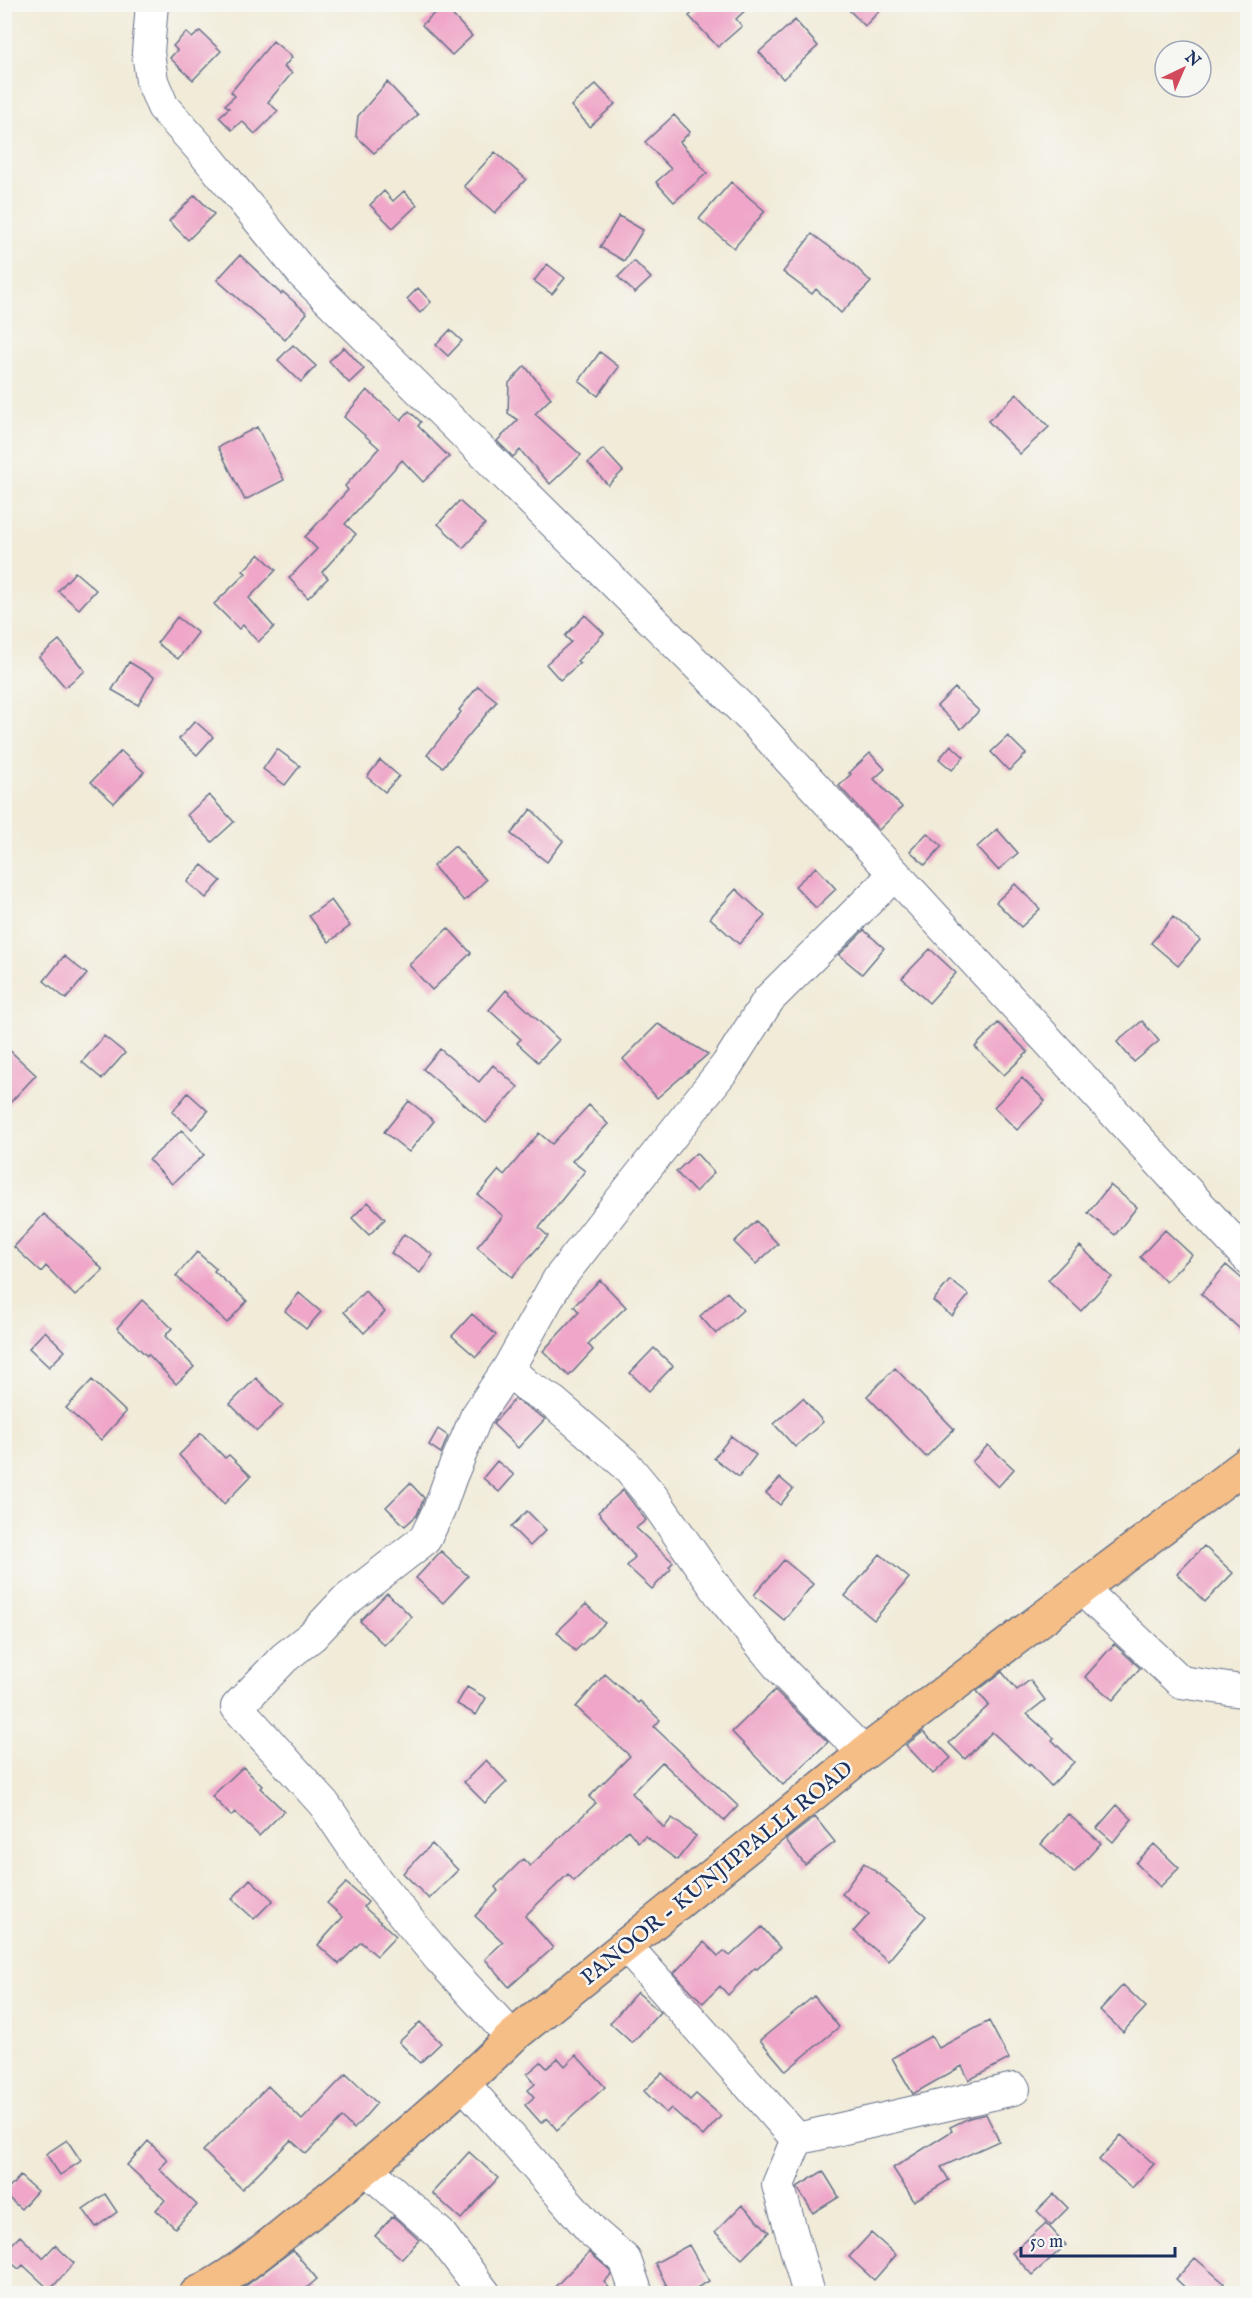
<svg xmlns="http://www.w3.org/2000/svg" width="1252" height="2298" viewBox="0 0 1252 2298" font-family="'IM FELL English',serif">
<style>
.building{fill:#efa6c8}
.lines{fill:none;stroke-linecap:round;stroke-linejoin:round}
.minor-casing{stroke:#667189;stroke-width:34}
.major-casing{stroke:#667189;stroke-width:36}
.minor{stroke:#fff;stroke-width:32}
.major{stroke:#f6be87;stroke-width:33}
.labels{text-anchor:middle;stroke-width:5;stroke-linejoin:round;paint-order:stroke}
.street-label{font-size:22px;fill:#1b2f5e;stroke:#f6f6f2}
</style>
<rect width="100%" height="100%" fill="#f6f6f2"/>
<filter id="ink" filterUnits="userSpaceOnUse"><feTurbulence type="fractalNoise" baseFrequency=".0167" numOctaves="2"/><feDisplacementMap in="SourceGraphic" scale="12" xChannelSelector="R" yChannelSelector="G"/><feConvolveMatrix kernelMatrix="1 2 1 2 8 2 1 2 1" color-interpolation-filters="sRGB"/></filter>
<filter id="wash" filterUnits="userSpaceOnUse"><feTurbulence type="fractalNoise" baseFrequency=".008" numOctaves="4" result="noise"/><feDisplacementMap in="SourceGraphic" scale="24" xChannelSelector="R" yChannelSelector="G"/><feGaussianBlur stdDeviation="1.35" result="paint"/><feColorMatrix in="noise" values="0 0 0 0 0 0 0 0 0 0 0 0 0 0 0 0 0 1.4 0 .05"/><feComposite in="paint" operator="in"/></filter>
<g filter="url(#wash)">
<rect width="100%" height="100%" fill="#f1ebd8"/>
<g id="blocks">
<path class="building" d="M702,4H752L736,19L742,26L718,47L689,16Z
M843,4H886L865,26Z
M443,5L472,36L452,55L422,25Z
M795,20L818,46L783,79L759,52Z
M200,31L221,51L193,80L170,58L177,50L173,46L186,32L192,38Z
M273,41L292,57L284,67L292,73L268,102L278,111L255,134L242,121L232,130L219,117L229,108L225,105L235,96L231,92Z
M387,82L418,115L374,153L356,136L358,116Z
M596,84L615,104L590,127L571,106Z
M674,115L690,132L680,142L707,173L674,202L656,182L671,169L645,142Z
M495,152L526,179L495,213L464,186Z
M731,182L765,211L734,248L699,219Z
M384,191L393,201L404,191L417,205L393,228L370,205Z
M195,195L214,214L188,240L169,221Z
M619,216L643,230L624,261L600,247Z
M812,234L852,263L871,282L841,313L816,289L812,294L783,272Z
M240,255L281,294L283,292L307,313L285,340L217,280Z
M634,261L651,278L635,293L618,277Z
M547,264L565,278L552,294L534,281Z
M418,288L431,302L420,313L407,299Z
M450,330L462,341L448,356L436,345Z
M293,345L316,366L301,382L278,360Z
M344,347L364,369L349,383L329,361Z
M600,352L619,367L598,396L579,381Z
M525,366L551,398L535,414L581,455L550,484L520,450L513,457L497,441L518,420L508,413L509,383Z
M367,390L401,420L409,411L421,422L418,426L449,457L423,482L402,460L345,524L356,534L322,572L328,578L308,598L289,578L317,549L305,537L348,490L345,486L379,448L344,417Z
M1017,394L1049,427L1020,454L988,421Z
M257,427L284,480L245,500L218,447Z
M603,449L623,471L608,485L588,463Z
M459,501L485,524L463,548L438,524Z
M259,554L276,570L249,598L274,627L258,642L243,625L239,629L214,604L246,573L243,571Z
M75,572L96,590L79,609L58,591Z
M585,615L604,633L577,661L580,663L560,680L546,664L571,642L565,636Z
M177,617L198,633L178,659L157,643Z
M59,640L85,671L65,687L39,657Z
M129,662L154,677L138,705L112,690Z
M478,686L497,701L443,767L427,755L461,712L459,710Z
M955,688L979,711L961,729L937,706Z
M195,721L213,737L197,755L179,739Z
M1008,736L1026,754L1009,771L991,752Z
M951,745L964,757L952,770L939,759Z
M277,749L300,766L285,785L263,769Z
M121,751L144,772L114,803L91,782Z
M870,753L885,769L874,779L902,807L879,830L839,786L851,774L849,773Z
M380,760L399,776L385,792L367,777Z
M209,795L234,822L212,842L187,815Z
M531,809L563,841L547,862L511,834Z
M997,829L1018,853L998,870L977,847Z
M927,833L942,846L925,865L910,851Z
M455,846L486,880L464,901L433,866Z
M202,865L221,881L206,898L187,882Z
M816,867L836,889L816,908L795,886Z
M1015,884L1040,909L1021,927L996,902Z
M736,889L765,916L739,944L710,918Z
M331,900L350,926L329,942L309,916Z
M1173,917L1200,940L1178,966L1151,943Z
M448,928L471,953L432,990L409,965Z
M864,930L884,948L862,974L839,955Z
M930,949L956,973L929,1003L902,978Z
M64,956L87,974L66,999L44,981Z
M506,990L559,1040L538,1062L517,1043L521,1039L489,1010Z
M1142,1021L1159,1041L1134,1062L1117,1042Z
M998,1023L1028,1052L1004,1075L975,1047Z
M658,1024L708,1054L657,1098L623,1059Z
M104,1036L125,1053L102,1079L82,1062Z
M4,1045L36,1075L4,1109Z
M440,1049L479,1082L493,1065L518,1087L486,1123L423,1069Z
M1022,1078L1045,1101L1017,1130L994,1107Z
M188,1093L208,1111L192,1129L172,1112Z
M409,1101L434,1121L409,1152L384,1132Z
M589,1105L608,1124L572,1161L585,1171L539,1228L548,1236L512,1277L477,1247L503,1216L478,1195L499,1170L504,1175L539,1133L552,1144Z
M182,1130L204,1155L172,1184L149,1160Z
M696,1153L714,1173L695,1192L676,1172Z
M1110,1185L1137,1207L1115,1235L1088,1213Z
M368,1202L385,1219L369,1235L352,1218Z
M44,1214L82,1248L103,1270L75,1296L46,1266L41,1272L14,1247Z
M756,1221L778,1244L756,1264L734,1242Z
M1165,1230L1192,1255L1166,1282L1140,1257Z
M404,1234L433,1255L420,1273L391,1253Z
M1080,1246L1112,1277L1081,1311L1048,1280Z
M197,1252L216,1269L214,1271L247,1301L227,1323L176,1276Z
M1226,1265L1248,1284V1336L1201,1294Z
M600,1280L626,1307L588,1344L593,1350L569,1376L543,1351L579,1312L574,1306Z
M950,1280L969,1295L952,1316L933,1301Z
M365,1291L385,1312L364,1333L344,1312Z
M727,1292L743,1310L716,1334L700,1316Z
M299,1293L321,1312L306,1329L285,1311Z
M142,1300L172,1328L165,1336L194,1367L176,1384L148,1354L147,1356L117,1328Z
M472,1314L496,1335L476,1357L452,1336Z
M45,1331L65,1351L49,1367L29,1348Z
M654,1348L673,1366L649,1391L630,1373Z
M895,1368L954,1429L926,1457L867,1396Z
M256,1378L283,1405L257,1431L230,1404Z
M92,1380L126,1412L101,1440L66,1408Z
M803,1398L823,1422L795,1447L774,1424Z
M515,1399L545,1419L518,1448L493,1424Z
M438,1429L448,1436L441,1453L429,1445Z
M201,1433L225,1458L229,1455L251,1476L224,1504L179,1455Z
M731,1436L756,1455L739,1477L714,1458Z
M988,1445L1014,1469L998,1487L972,1462Z
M497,1461L514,1475L499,1492L483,1478Z
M780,1478L793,1489L780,1505L766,1493Z
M410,1483L424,1498L417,1515L405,1526L386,1507Z
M623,1490L646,1520L636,1528L673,1562L669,1567L671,1569L652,1589L627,1566L635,1557L598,1512Z
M527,1511L546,1530L530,1546L511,1527Z
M1204,1546L1233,1573L1205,1602L1177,1574Z
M441,1551L468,1576L443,1603L416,1578Z
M880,1554L909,1578L874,1620L845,1596Z
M784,1560L813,1584L784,1620L754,1595Z
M387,1593L412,1617L384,1645L360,1621Z
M586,1604L605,1623L575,1651L557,1632Z
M1114,1644L1140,1668L1113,1700L1085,1677Z
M1002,1672L1017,1690L1030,1680L1045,1700L1027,1714L1054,1738L1052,1740L1074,1762L1051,1786L1030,1764L1029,1766L992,1732L965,1759L949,1743L989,1705L977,1691Z
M605,1674L638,1703L640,1701L660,1720L654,1727L738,1806L724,1821L662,1762L632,1793L664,1828L672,1818L696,1836L677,1860L645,1836L638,1842L628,1830L574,1881L568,1874L525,1916L553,1948L509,1987L485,1959L503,1942L475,1916L498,1891L495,1887L523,1859L530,1866L596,1803L589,1797L630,1756L576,1707Z
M467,1687L486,1698L476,1715L457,1704Z
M775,1690L828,1742L783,1785L732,1732Z
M923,1732L935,1743L936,1742L951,1758L933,1774L906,1745Z
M486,1760L507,1782L485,1803L464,1782Z
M243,1767L262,1786L260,1788L284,1811L259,1836L235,1812L231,1816L212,1796Z
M1117,1805L1132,1819L1113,1842L1097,1828Z
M1068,1814L1101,1843L1074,1873L1041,1844Z
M815,1817L835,1842L805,1865L786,1840Z
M432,1844L458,1870L429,1899L403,1873Z
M1154,1844L1179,1868L1160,1887L1136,1863Z
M864,1863L887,1880L886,1882L926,1916L888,1961L854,1931L869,1914L842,1894Z
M250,1879L273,1900L254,1919L232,1899Z
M346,1883L368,1902L364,1907L396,1936L377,1956L361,1942L339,1964L318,1945L343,1917L327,1903Z
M762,1927L780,1948L757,1969L755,1968L728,1995L720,1986L703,2003L674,1973L704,1942L718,1956L724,1951L730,1956Z
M1123,1985L1146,2007L1123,2032L1100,2010Z
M637,1992L660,2012L632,2043L610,2023Z
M814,1996L839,2027L786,2071L760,2040Z
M989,2021L1009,2059L969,2080L962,2066L913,2094L892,2058L931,2036L939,2048Z
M420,2022L441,2043L420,2063L399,2042Z
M576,2055L605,2087L557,2130L547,2118L541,2123L525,2105L534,2097L528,2090L535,2084L527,2074L541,2062L547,2068L558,2058L565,2066Z
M662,2073L690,2100L696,2094L721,2116L703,2136L671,2108L666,2113L644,2091Z
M346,2074L377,2103L354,2129L342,2118L306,2154L291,2140L242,2189L203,2151L268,2086L302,2120Z
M986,2114L999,2141L941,2167L949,2180L914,2201L893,2168L952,2131L950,2127L969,2118Z
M1121,2135L1154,2164L1132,2188L1099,2160Z
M67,2140L81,2161L60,2175L46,2154Z
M148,2141L168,2160L159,2169L197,2205L175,2228L156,2210L165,2200L127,2165Z
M469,2152L498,2178L461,2219L432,2193Z
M823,2171L839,2197L813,2213L797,2187Z
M20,2176L37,2191L21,2209L4,2194Z
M105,2194L117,2212L96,2227L83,2209Z
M1054,2194L1068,2208L1051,2225L1037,2211Z
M742,2205L769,2232L742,2259L715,2232Z
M393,2216L419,2240L402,2259L375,2236Z
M1046,2223L1066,2245L1032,2275L1012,2253Z
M871,2233L896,2255L874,2280L849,2257Z
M20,2236L43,2258L55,2245L74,2263L50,2290L23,2265L19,2269L4,2257V2252Z
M689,2245L709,2281L686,2294H671L655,2263Z
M293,2250L317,2279L300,2294H235Z
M589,2252L610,2270L611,2275L604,2282L615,2294H548Z
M1195,2258L1224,2283L1215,2294H1192L1176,2279Z"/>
</g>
</g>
<g filter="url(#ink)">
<use href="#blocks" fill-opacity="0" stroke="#667189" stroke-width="1.5"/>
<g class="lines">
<defs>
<path id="minor" d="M152,4L148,52L152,81L163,107L199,147L305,276L754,721L1248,1258
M508,1369L527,1386L553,1402L624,1463L653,1498L723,1598L785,1674L864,1753
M1081,1588L1181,1682L1248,1692
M625,1945L797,2139L1014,2089
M512,2037L440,1959L377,1882L324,1804L237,1707L284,1658L312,1636L344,1602L425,1539L439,1510L451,1476L476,1417L508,1369L558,1280L727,1065L769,999L895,874
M464,2084L594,2233L625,2260L637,2294
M797,2139L778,2185L809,2294
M367,2169L440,2234L485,2294"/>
<path id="major" d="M196,2294C234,2276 268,2246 301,2220C375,2163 445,2102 512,2037L864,1753L1248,1463"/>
</defs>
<use href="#minor" class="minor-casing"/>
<use href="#major" class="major-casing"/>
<use href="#minor" class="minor"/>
<use href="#major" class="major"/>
</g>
</g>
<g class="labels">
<g class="street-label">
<text transform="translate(716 1872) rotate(-39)" y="8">PANOOR - KUNJIPPALLI ROAD</text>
</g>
</g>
<rect width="1252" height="2298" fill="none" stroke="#f6f6f2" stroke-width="24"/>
<g transform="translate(1183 69) rotate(44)"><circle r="28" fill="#f6f6f2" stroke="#9ea6b7" stroke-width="1.5"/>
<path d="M0-4.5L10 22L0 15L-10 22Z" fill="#d1495b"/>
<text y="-9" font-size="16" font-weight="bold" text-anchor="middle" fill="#1b2f5e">N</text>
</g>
<path d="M1021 2247v9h154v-9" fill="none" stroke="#1b2f5e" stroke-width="3"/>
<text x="1030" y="2247" font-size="18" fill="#1b2f5e" stroke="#f6f6f2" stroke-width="4.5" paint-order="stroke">50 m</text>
</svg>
